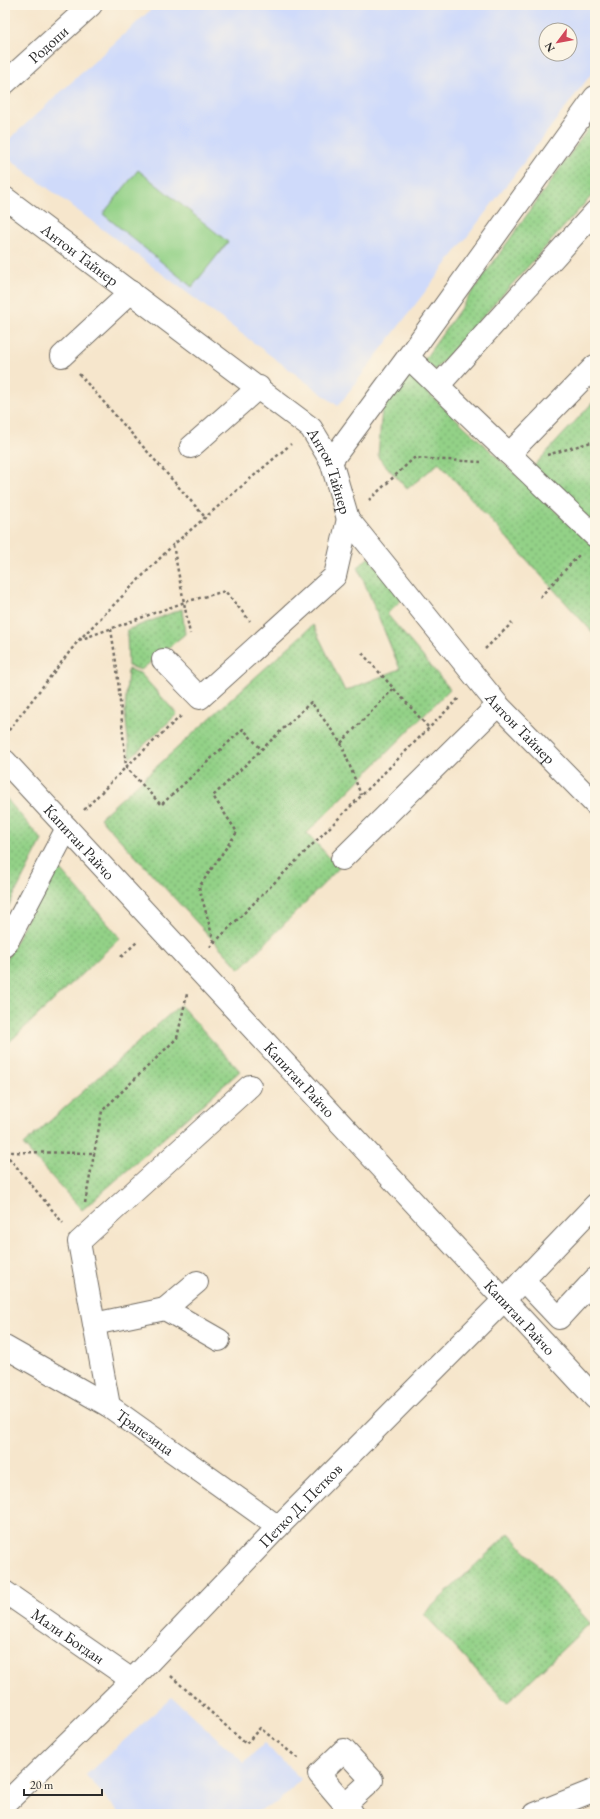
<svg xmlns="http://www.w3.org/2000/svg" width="600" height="1819" viewBox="0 0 600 1819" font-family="'EB Garamond',serif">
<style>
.built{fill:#cfdafa;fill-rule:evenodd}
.grass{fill:url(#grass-dots);stroke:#5f7e59}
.pitch{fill:#93d187;stroke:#5f7e59}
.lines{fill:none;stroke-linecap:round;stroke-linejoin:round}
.minor-casing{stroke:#726c63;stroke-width:24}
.path{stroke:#726c63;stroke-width:2.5;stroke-dasharray:3 3;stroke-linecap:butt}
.minor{stroke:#fff;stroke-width:22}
.labels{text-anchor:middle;stroke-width:4;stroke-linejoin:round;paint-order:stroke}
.street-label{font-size:16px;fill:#2b2b2b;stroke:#fcf5e5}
</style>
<defs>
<pattern id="grass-dots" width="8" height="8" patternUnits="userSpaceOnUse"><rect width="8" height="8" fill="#93d187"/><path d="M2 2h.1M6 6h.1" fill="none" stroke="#78aa6f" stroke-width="1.8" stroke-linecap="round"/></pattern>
</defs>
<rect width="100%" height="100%" fill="#fcf5e5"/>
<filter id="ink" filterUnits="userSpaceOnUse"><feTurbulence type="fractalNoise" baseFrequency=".025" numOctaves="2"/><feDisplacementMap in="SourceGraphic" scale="8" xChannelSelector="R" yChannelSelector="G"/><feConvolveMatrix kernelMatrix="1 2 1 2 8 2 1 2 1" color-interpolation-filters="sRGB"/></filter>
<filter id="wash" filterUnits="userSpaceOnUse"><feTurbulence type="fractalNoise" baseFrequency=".012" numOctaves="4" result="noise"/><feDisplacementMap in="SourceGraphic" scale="16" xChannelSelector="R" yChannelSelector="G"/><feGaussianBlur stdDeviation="0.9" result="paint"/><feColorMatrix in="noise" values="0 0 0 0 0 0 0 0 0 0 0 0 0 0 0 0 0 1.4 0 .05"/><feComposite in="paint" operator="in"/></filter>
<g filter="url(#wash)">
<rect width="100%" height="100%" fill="#f6e6cc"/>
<path class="built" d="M156,5H595V69L338,406L5,156V143ZM546,30H570V54H546Z
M172,1697L244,1763L264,1743L301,1779L278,1802L252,1814H120L86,1775Z"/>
<path class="grass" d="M595,119V192L435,370L424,360Z
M409,375L595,548V635L439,463L407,489L378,457L382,408Z
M595,400V524L533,467Z
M369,557L403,598L387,614L450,689L307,833L339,868L240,969L100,818L313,625L345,691L400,669L358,567Z
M182,609L185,634L141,670L128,666L127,630Z
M128,669L140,673L177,714L130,758L125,712Z
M5,797L42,840L5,913Z
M55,863L120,938L5,1046V963Z
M180,1005L240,1071L82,1210L23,1145Z
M509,1533L590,1623L507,1703L424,1614Z"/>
<path class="pitch" d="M138,170L228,242L192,287L103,214Z"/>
</g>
<g filter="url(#ink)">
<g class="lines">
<defs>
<g id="minor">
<path id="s1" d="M5,83L91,5"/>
<path id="s2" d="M5,198L311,428L331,461L348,519L498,705L595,804"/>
<path d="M62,356L131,292"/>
<path d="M408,357L595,536"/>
<path d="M438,386L595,212"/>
<path d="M191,447L259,387"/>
<path d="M509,454L595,366"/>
<path d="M331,461L408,357L595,97"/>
<path d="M163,660L200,698L335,576L348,519"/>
<path id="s3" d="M5,761L595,1398"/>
<path d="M342,859L498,705"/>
<path d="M5,946L67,828"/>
<path d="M523,1280L559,1318L595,1279"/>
<path d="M165,1309L197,1282"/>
<path d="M94,1324L165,1309L219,1340"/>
<path id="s4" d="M5,1347L109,1406L278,1527"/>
<path d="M109,1406L79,1242L250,1086"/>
<path id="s5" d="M5,1592L132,1680"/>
<path id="s6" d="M5,1804L132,1680L278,1527L505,1299L595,1205"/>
<path d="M346,1804L372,1780L344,1750L319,1774L353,1814"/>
<path d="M535,1814L595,1790"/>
</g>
</defs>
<use href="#minor" class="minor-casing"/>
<path class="path" d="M79,374L205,517
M547,455L595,441
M369,500L414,458L481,462
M173,545L190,634
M540,597L579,555
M111,629L117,669L126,767L161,805L243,729L261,749
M79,640L185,602L225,591L250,621
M485,649L512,623
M362,653L429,728
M5,735L78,641L173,545L291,444
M341,743L361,795
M84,810L126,767L182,715
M214,942L199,887L237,832L213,796L311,702L341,743L393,689
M210,947L460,697
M121,957L138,941
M5,1152L94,1153
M5,1153L63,1223
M85,1203L102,1111L177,1038L187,994
M171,1676L246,1744L260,1728L299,1759"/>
<use href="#minor" class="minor"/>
</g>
</g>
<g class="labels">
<g class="street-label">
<text dy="6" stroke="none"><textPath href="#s1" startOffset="58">Родопи</textPath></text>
<text dy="6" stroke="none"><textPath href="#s2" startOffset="94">Антон Тайнер</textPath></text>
<text dy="6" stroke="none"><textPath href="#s2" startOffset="430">Антон Тайнер</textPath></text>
<text dy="6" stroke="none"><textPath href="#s2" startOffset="753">Антон Тайнер</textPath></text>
<text dy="6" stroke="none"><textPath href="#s3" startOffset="110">Капитан Райчо</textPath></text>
<text dy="6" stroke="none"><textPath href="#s3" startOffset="434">Капитан Райчо</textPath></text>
<text dy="6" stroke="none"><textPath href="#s3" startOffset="758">Капитан Райчо</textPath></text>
<text dy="6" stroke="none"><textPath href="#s4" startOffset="164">Трапезица</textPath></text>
<text dy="6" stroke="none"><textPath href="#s6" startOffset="420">Петко Д. Петков</textPath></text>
<text dy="6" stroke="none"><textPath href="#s5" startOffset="77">Мали Богдан</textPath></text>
</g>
</g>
<rect width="600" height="1819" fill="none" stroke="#fcf5e5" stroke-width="20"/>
<g transform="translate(558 42) rotate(238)"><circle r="19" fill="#fcf5e5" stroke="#a8a49b"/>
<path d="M0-3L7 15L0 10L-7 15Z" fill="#d1495b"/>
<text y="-6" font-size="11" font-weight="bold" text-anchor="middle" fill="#2b2b2b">N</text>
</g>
<path d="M24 1789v6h78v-6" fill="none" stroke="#2b2b2b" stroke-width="2"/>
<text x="30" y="1789" font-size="12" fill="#2b2b2b" stroke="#fcf5e5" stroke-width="3" paint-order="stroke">20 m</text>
</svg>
